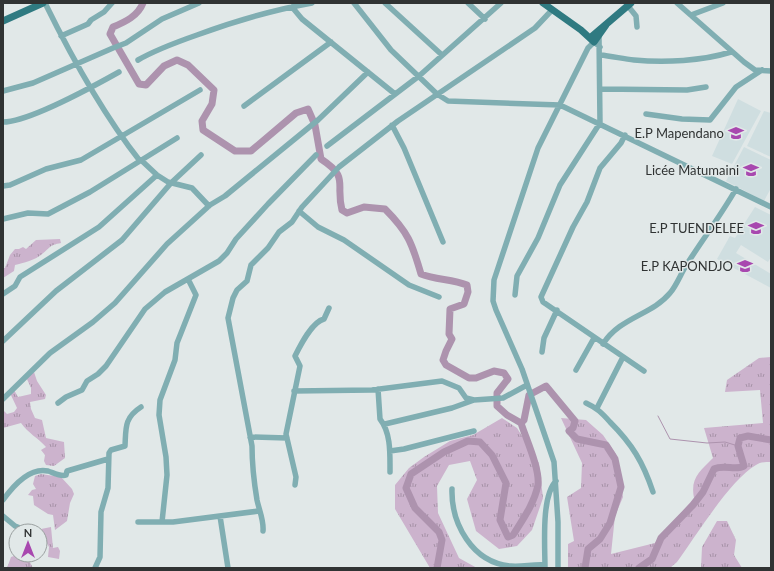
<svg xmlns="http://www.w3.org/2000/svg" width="774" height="571" viewBox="0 0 774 571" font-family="Lato,sans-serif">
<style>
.built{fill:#cfdee0}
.grass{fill:url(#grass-tufts)}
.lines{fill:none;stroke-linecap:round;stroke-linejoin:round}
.stream{stroke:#ad93ae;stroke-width:1}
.river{stroke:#ad93ae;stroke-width:7}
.minor{stroke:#80aeb2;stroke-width:5.5}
.major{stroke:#2f7a81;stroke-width:7}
.labels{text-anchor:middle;stroke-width:3;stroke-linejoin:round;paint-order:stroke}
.poi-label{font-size:13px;fill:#303333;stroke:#e1e8e8;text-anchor:end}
</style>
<defs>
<pattern id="grass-tufts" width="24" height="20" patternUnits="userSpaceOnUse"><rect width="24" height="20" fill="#ccb3cd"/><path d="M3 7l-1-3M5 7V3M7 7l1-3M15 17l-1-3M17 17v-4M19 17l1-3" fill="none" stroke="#a692a7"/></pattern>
</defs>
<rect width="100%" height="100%" fill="#e1e8e8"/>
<path class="built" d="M738,99L761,111L732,164L712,156Z
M764,111L771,113V157L747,146Z
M744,147L771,160V188L764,201L726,181Z
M755,207L771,215V257L768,262L741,245L736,253L771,274V288L717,259L730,236L735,238Z"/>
<path class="grass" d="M60,239L61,243C49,245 50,248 42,254C36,260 23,263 15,265L14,271L3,278V268H5L10,255L15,249H19L23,247L26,249L36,240Z
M771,357V462C766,462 760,462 756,465C730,480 696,536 677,562L670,568H568V544L574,541L567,497L581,488L582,463L561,418L586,420L603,435L616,454L623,497L615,516L611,554L655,543L694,498C690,478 700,471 713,458L704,428L763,423L760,390L725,392L727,380L759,358Z
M34,372L37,381L46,395L45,399L30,402L31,409L35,418L42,420L46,438L64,442L65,458L54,466L46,465L44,461L45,455L41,450L46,447C38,438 28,433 21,423L3,428V410L7,414L14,412L17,408L10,393L14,390L18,397L31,394V388L26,377Z
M502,418L517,428L539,463L543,498L532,530L517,546L499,549L476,531L467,499L477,480L470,461L449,465L437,486L438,513L459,558L477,568H430L395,509V485L409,468L424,457L450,441L473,435Z
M41,474L61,477L72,489L74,494L70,503L67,521L55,530L53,515L48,514L34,505L33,496L28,495L32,490L36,489L33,484L35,476Z
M717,521H727L736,540L734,555L742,568H701L702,547Z
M51,527L53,548L58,547L60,551L59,559L48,557L49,547L45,540L40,539V531H31Z
M17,555H26L33,568H7L11,557Z"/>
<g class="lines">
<path class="stream" d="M658,416L670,439L707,443L725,442L738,446"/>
<path class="river" d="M143,3C138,16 125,22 113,27L110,34L139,84L146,85L164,66L177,60L188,65L214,90L212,104L202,121L203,130L235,151H251L296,113L308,109L315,125L321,159C350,178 335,183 342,210L347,213L364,207L385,209C408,232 412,243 421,274C436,280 452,279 467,285L468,292L464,304L450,309L449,334L452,339L446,351L443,360L446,365L469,378H476L494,371L504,373L508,379L497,393V406L507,415L521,423L524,420L529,395L546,386L575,421L573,428L569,431L577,439L606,445L615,459L621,487L610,523L600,539L588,549L585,568
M437,568L442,540L439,532L415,508L406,488L411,474L444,452L468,441L480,442L492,455L506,483L500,520L508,537L513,535C523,519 534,504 538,485C540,469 526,439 521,423
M639,568L652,559L661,538L693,505L703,492L714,469C724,464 736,471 744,466L738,446L740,438L748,436L771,440"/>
<path class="minor" d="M45,3C72,58 102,113 140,161
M354,3L391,50L437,94L448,101L560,105L771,207
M385,3L442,55
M468,3L485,19
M677,3L744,62L755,70L771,71
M628,6L636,16L637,27
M292,7L302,19L395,94
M691,15L723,3
M61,36L88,24L91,20L104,12L112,3
M600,55C612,56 623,59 634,60C665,63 702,61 731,52
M138,60C157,49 177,42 197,35C235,21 273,10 312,3
M600,89L687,90L706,87
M3,91L33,83L113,48L126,43L162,19L199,3
M244,106L331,42
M646,114L682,119L710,120L736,87L762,70
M3,122C29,122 94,86 119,72
M392,125L404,148L443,242
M625,135L621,143L600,168L587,202L573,227L541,297L543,302L644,371
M327,146L419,76L501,3
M141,160L157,175L168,182L192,188L209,206
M3,186L10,185L46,169L81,160L200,90
M299,211L318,227L344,240L409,285L439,297
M3,219L28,213L48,214L90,192L177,138
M3,294L15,286L20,277L99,227L157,175
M515,295L517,276L538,238L560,185L600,123L599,37
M3,341L56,291L122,240L171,183L201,155
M603,344C620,317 652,315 670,293C677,285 681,273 687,264C703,239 721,215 736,189
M542,352L544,338L557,310
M576,370L594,338
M378,389L380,419C391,433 390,453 390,472
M294,391L372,390L442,381L459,388L466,398L474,400L503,398L527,385
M3,399L50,353L93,322L115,303L167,244L210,205L225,196L318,120L368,72
M58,403L66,397L82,390L87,381L98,374L106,366L145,309L165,292L219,261L227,253L236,239L268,204L316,155
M586,403C597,408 602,413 610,422C632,444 643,462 653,492
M597,408L623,357
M385,424L452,408L474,400
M250,437L287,438
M390,451L404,449L474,431
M295,485L296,477L286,434L300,366L295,356C301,344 312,322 324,319L329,308
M452,489C451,523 472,563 511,566C522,567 534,564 545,565
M3,500C13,486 30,467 48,471C54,473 61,477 66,475L67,471L108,459
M3,516L15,526L20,528
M220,516L228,568
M138,522H173L259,511
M162,522L167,475L166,457L159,415L160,400L175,360L177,343L181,333L196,295L188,279
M263,531C264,520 259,510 257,500C254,482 252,464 252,446L228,318L233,298L237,290L247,281L251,265L268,248L279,232L292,222L302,207L339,167L398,121L535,28L552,10
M95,568L100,557L101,512L108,488L109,453L111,450L125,446C126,428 124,418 141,407
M545,568C545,546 541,496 556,481
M558,568V522L554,462L522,369L496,310L493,301L494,280L538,148L588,48L594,42L600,47"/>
<path class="major" d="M543,3L581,30L594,42L606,25
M3,21L43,3
M590,38L631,3"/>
</g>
<defs>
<symbol id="school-bare" viewBox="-9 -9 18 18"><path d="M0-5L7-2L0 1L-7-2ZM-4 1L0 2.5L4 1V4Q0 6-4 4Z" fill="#a848af" stroke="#e1e8e8" stroke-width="2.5" paint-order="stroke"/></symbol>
</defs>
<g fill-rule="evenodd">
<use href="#school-bare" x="725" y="122" width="22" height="22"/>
<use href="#school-bare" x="740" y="159" width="22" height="22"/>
<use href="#school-bare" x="745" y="217" width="22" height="22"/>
<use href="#school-bare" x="734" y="255" width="22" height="22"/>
</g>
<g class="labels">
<g class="poi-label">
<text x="724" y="138">E.P Mapendano</text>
<text x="739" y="175">Licée Matumaini</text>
<text x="744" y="233">E.P TUENDELEE</text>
<text x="733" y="271">E.P KAPONDJO</text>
</g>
</g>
<rect width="774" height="571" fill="none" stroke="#303333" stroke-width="8"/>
<g transform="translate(28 543)"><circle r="19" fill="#e1e8e8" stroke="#9aa0a0"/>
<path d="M0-3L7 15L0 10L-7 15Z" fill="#a848af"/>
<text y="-6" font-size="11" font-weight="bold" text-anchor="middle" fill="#303333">N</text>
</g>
</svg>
